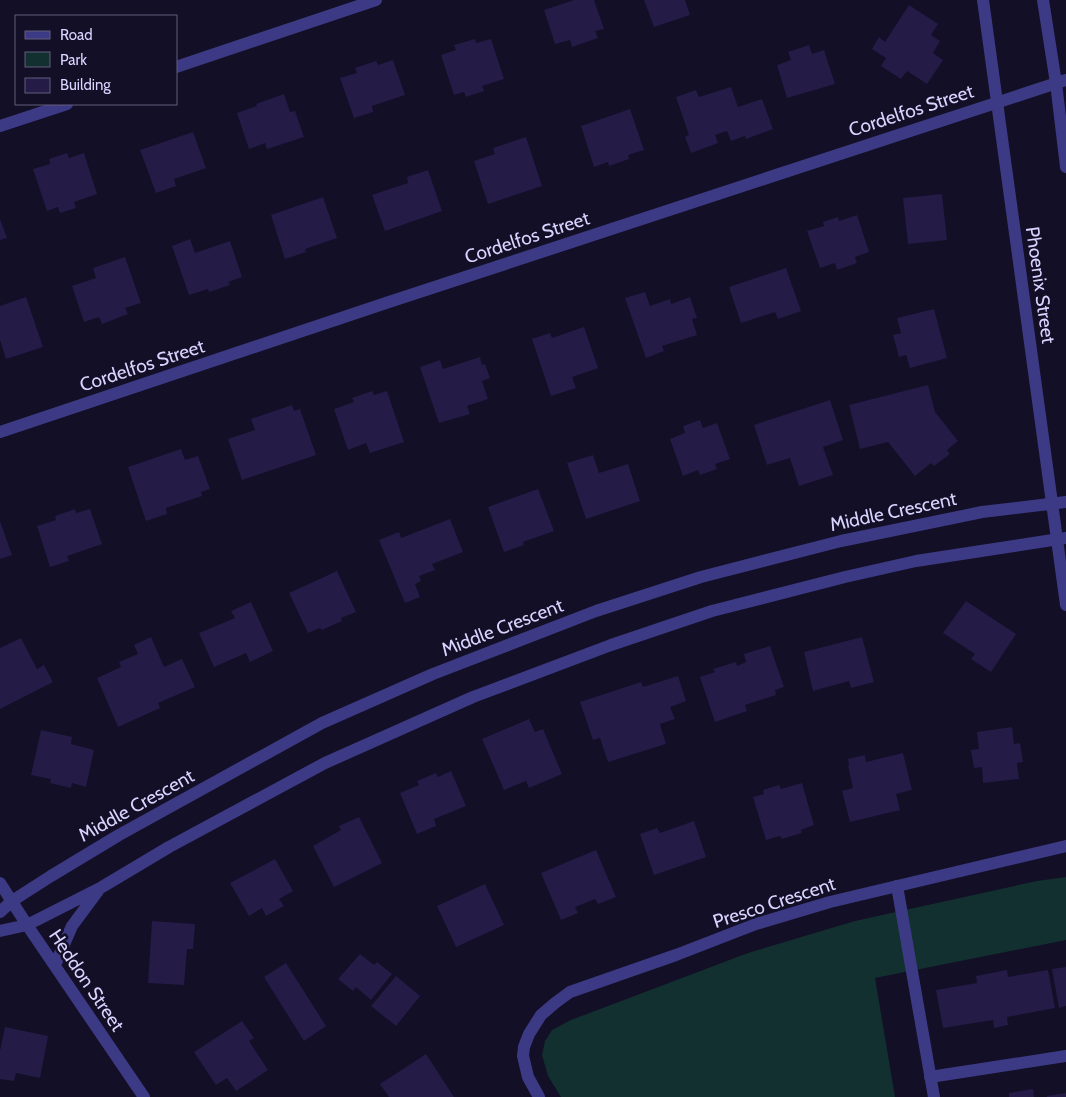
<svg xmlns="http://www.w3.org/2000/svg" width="1066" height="1097" viewBox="0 0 1066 1097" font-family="Cabin,sans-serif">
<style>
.green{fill:#12302f}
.building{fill:#241b47}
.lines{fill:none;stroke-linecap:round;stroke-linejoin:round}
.lane{stroke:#3d3a85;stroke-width:12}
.street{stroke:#3d3a85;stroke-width:12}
.labels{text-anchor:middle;stroke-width:5;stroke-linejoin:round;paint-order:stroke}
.street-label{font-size:19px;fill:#d9d4ff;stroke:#130f26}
</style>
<rect width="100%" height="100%" fill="#130f26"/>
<path class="green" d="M1066,877V940L875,978L895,1097H561L548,1076L542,1055L545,1041L552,1030L571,1020L748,953L855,921L1037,881Z"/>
<path class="building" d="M574,0H594L604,29L595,31L598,38L572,47L570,40L555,44L544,10Z
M644,0H685L690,15L654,27Z
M909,5L938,24L931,35L940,41L933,53L943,60L927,84L907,71L901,79L881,66L886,58L872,49L879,37L885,42Z
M475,39L476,43L491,39L504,79L482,86L484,91L466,97L464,92L454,95L441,55L456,50L454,45Z
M809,45L812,54L824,50L835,84L787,98L777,65L791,60L788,52Z
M393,60L405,95L372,106L373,112L354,118L340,78L357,73L355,68L376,61L378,65Z
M731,87L738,107L762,99L773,129L746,139L745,136L731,141L727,131L715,135L718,143L691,153L685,137L689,135L676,97L696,90L699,97Z
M284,94L290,112L295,111L304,137L267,149L265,143L249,149L237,113L257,106L256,104Z
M630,109L644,150L628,155L629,159L609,166L608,162L594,167L581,126Z
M193,132L206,168L174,179L176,186L156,193L140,150Z
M526,137L542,186L488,204L474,161L495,154L493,148Z
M67,153L69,158L84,153L97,194L74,202L76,208L60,213L58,207L47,211L33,169L50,164L49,159Z
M428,170L442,211L385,231L372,195L408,183L407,177Z
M942,194L947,240L908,244L903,198Z
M323,197L337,238L305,249L306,252L285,259L271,215Z
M857,215L869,252L855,257L857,263L837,270L835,263L820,268L807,231L824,226L823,222L838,217L839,221Z
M0,219L7,238L0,240Z
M190,239L195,253L230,241L242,277L228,282L230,285L209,292L208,289L189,295L172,246Z
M125,257L141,303L125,308L128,314L102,324L99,317L84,322L72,286L96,278L93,268Z
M786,268L801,311L778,319L775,312L741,323L729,287Z
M645,292L650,306L670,299L671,304L690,297L697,318L692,319L697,335L662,346L664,351L646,358L625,298Z
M26,297L43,347L6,359L0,340V306Z
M934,309L947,358L910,368L906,355L899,357L893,335L901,333L897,318Z
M584,327L598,368L572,377L576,388L551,396L532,339L550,333L552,338Z
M480,357L482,365L485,364L490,378L482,381L488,399L467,406L470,414L439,423L420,367L440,360L443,369Z
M928,385L935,412L958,441L947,450L950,454L934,466L931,463L915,476L888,442L860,449L849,405Z
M372,391L374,395L387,391L404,442L370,453L366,443L348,450L334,409L354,402L352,398Z
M830,400L843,440L823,447L833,475L799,486L790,458L767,465L754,425Z
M292,405L294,411L300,409L316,455L242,480L228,439L255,430L251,419Z
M700,420L703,428L717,423L730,459L715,464L717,469L700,475L698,470L683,476L670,439L685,433L683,426Z
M181,449L185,460L198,456L210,489L201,492L202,496L166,508L167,514L146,521L128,467Z
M593,455L599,473L628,464L640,501L586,519L567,463Z
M538,489L554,531L523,542L524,545L504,552L488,507Z
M75,509L76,513L90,509L102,544L67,556L69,561L50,567L37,526L56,520L55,516Z
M450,519L463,552L432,564L435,570L419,576L421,581L415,584L420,597L405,603L379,540L399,532L401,538Z
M0,521L12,555L0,559Z
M337,571L356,612L341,618L342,621L322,630L320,628L308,633L289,593Z
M966,601L1016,634L991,672L971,659L975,654L943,633Z
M251,602L273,651L250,662L246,653L214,667L199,633L235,618L231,611Z
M151,637L164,667L182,659L195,687L158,703L160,708L118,727L97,678L121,667L119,662L138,654L134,645Z
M862,637L874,682L851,688L849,681L813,691L804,652Z
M21,638L37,669L44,665L53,682L0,709V648Z
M770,646L784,687L775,690L776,695L745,705L747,711L715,722L700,677L715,672L713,669L736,662L737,666L746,662L744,654Z
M678,676L686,701L670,707L675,719L660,724L666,744L608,762L600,738L593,740L580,702L641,682L643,687Z
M529,719L535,732L543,729L562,774L529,788L526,781L504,790L482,739Z
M1012,727L1014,744L1020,743L1023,762L1017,763L1019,779L983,783L982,767L974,768L971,750L979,749L977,732Z
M41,730L72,737L71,744L94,750L86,787L72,783L71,788L50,783L51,779L31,775Z
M903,753L912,790L896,794L900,810L850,822L842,791L853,788L848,766H849L848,759L865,755L866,762Z
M451,771L466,806L434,819L436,826L417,834L400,793L419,785L417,781L436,773L438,777Z
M802,783L814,825L801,830L802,833L782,839L780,836L766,840L753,797L764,794L763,790L779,785L781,789Z
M359,817L382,863L334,887L313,846L341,830L339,826Z
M694,821L706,857L654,875L640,834L657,828L660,833Z
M596,850L616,897L598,904L595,899L575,907L578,913L561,920L541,873Z
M275,859L293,891L279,899L284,906L266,916L262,908L249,916L230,883Z
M485,884L504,925L456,947L437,906Z
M152,921L195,924L193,949H187L184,985L148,983Z
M360,954L374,965L377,962L392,974L371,1000L356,987L353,991L338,979Z
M286,963L326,1026L304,1041L264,977Z
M1066,967V1006L1059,1008L1052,969Z
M1007,970L1008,977L1048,970L1055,1008L1007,1017L1008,1025L994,1028L993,1020L943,1028L936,990L977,983L976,976Z
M396,976L420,996L396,1026L371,1006Z
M242,1021L254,1038L249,1041L268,1070L236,1091L227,1078L216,1085L194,1052Z
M5,1027L48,1036L40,1078L16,1073L14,1081L0,1079V1051Z
M426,1054L454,1097H389L380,1084Z
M1033,1089L1034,1097H1009V1093Z
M1066,1093V1097H1047V1096Z"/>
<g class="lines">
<path class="lane" d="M897,886L934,1097
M930,1077L1066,1056"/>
<path class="street" d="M983,0L1066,605
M1043,0L1056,83L1066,167
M176,67L376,0
M0,126L67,104
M0,432L389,302L1066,80
M0,883L27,925L144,1097
M0,912L12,901L51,876L119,835L322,723L433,674L596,611L701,577L841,541L982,512L1066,502
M0,931L27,925L102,887L169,847L325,763L473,697L611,645L712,611L845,577L916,561L1066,538
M55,965L72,926L98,891
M539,1097L528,1077L523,1056L524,1047L529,1034L541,1015L555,1003L570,992L676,955L756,924L830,902L1066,846"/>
</g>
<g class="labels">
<g class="street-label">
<text transform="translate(911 110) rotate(-18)" y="7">Cordelfos Street</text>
<text transform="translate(527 237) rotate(-18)" y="7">Cordelfos Street</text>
<text transform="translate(1041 285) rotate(82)" y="7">Phoenix Street</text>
<text transform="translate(142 365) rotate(-18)" y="7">Cordelfos Street</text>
<text transform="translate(893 511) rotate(-12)" y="7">Middle Crescent</text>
<text transform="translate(502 627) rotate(-21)" y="7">Middle Crescent</text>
<text transform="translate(136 805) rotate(-29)" y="7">Middle Crescent</text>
<text transform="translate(774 902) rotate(-18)" y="7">Presco Crescent</text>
<text transform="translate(87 980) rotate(56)" y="7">Heddon Street</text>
</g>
</g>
<rect x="15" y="15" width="162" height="90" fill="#130f26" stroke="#625e7d"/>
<rect x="25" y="31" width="25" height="8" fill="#3d3a85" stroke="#625e7d"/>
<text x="60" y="40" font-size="15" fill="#d9d4ff">Road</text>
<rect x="25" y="52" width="25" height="15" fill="#12302f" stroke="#625e7d"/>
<text x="60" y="65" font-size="15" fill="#d9d4ff">Park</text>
<rect x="25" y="78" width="25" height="15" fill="#241b47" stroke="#625e7d"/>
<text x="60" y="90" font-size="15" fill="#d9d4ff">Building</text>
</svg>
